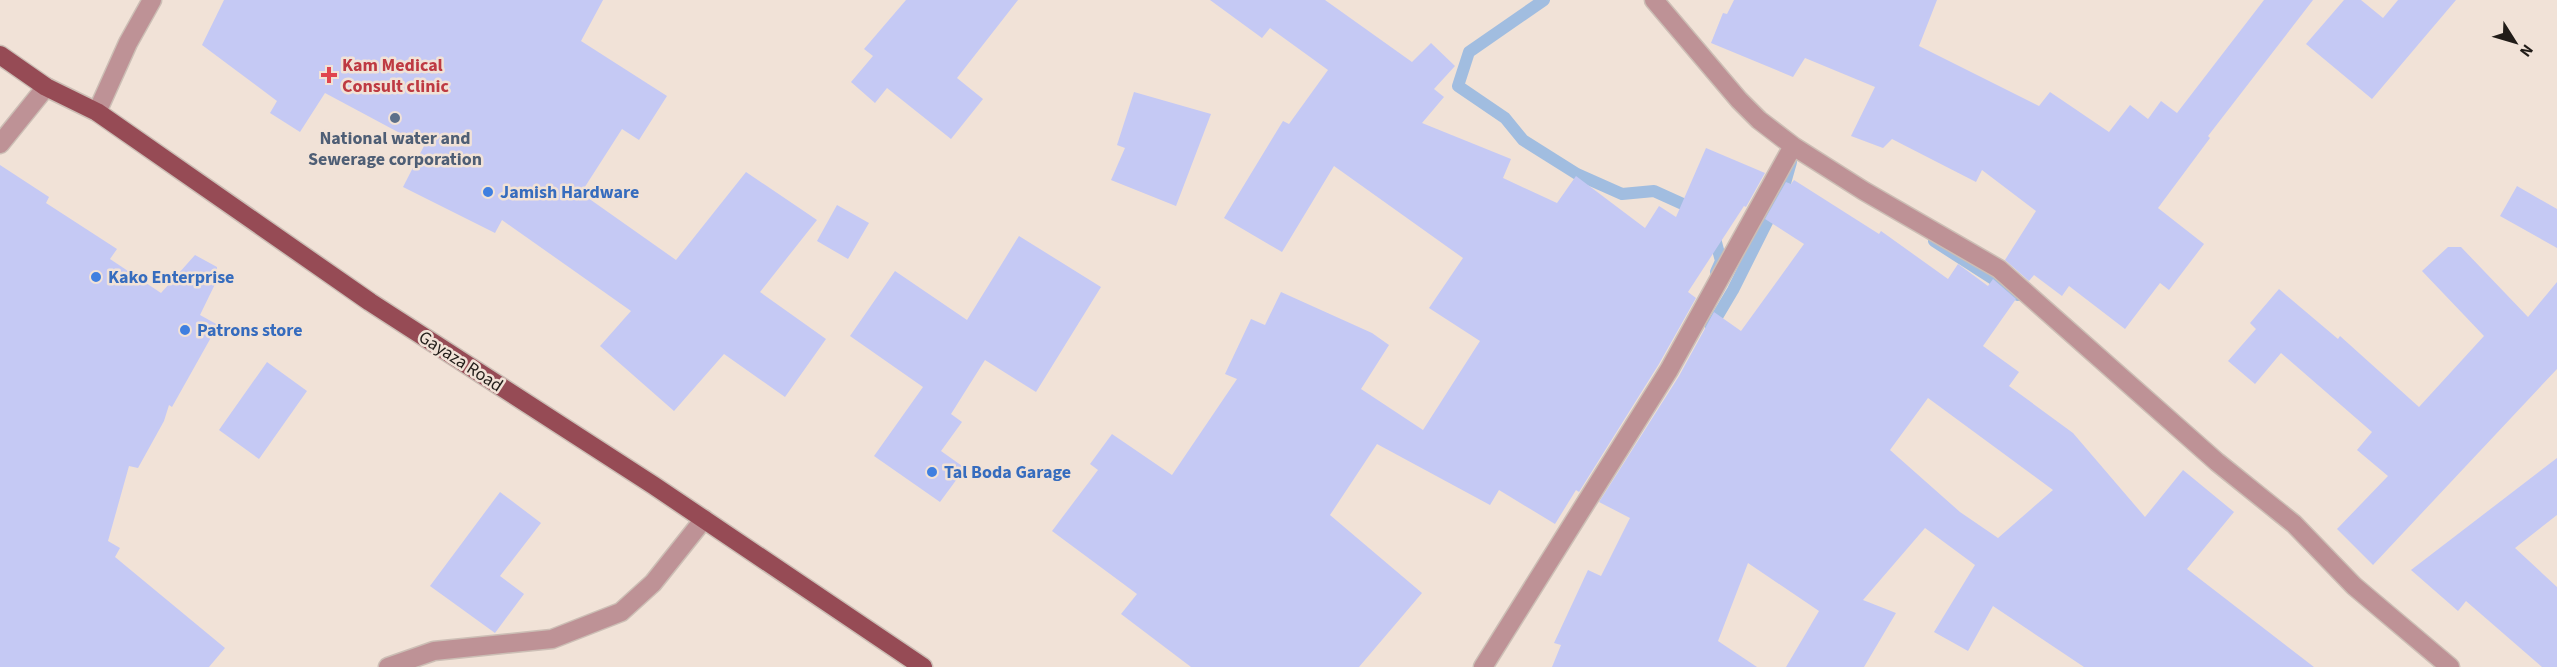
<svg xmlns="http://www.w3.org/2000/svg" width="2557" height="667" viewBox="0 0 2557 667" font-family="'Source Sans 3',sans-serif">
<style>
.lines{fill:none;stroke-linecap:round;stroke-linejoin:round}
.stream{stroke:#a1bde0;stroke-width:12}
.building{fill:#c5c9f4;fill-rule:evenodd}
.street-casing{stroke:#ccbeb5;stroke-width:21}
.primary-casing{stroke:#ccbeb5;stroke-width:21}
.street{stroke:#be9296;stroke-width:18}
.primary{stroke:#964b55;stroke-width:18}
.health-dot{fill:#e0444e;stroke:#f1e2d7;stroke-width:2}
.service-dot{fill:#5c6f8a;stroke:#f1e2d7;stroke-width:2}
.shop-dot{fill:#3f7fe0;stroke:#f1e2d7;stroke-width:2}
.labels{text-anchor:middle;stroke-width:5;stroke-linejoin:round;paint-order:stroke}
.health-label{font-size:18px;font-weight:bold;fill:#be3a42;stroke:#f1e2d7;text-anchor:start}
.service-label{font-size:18px;font-weight:bold;fill:#4e5e75;stroke:#f1e2d7}
.shop-label{font-size:18px;font-weight:bold;fill:#366cbe;stroke:#f1e2d7;text-anchor:start}
.street-label{font-size:18px;fill:#211c18;stroke:#f1e2d7}
</style>
<rect width="100%" height="100%" fill="#f1e2d7"/>
<g class="lines">
<path class="stream" d="M1544,0L1469,52L1458,86L1505,118L1523,140L1577,174L1622,194L1654,191L1696,210
M1713,231L1721,261L1716,272
M1934,241L2018,295
M1711,327L1733,290L1783,190L1791,162"/>
</g>
<path class="building" d="M224,0H603L581,41L667,96L639,140L622,129L581,193L676,260L746,172L817,220L760,292L826,339L785,397L724,354L674,411L600,346L631,311L502,220L495,233L403,187L424,146L325,93L300,132L270,113L277,101L202,45Z
M906,0H1018L957,78L983,99L951,139L887,88L875,103L851,82L873,56L864,49Z
M1210,0H1325L1412,62L1431,43L1455,66L1434,89L1444,97L1422,123L1511,159L1503,178L1557,203L1576,176L1645,228L1659,206L1676,217L1706,148L1765,173L1746,207L1744,206L1688,292L1696,298L1659,364L1579,492L1576,490L1555,524L1499,490L1490,505L1377,444L1330,515L1422,593L1359,667H1191L1121,614L1137,594L1052,531L1098,470L1090,464L1112,434L1172,475L1237,379L1225,374L1251,319L1265,325L1281,292L1372,333L1389,345L1361,389L1423,430L1480,341L1429,308L1463,258L1334,166L1282,252L1224,218L1283,121L1289,124L1328,70L1270,28L1262,38Z
M1734,0H1937L1919,46L2039,106L2050,92L2109,132L2130,105L2148,119L2161,101L2177,113L2264,0H2313L2208,136L2210,138L2158,208L2204,244L2169,290L2160,283L2125,329L2069,286L2062,296L2034,275L2029,281L2005,260L2036,211L1982,170L1976,182L1892,139L1883,148L1851,136L1875,87L1805,58L1793,77L1711,43L1723,13L1727,14Z
M2344,0H2361L2383,18L2398,0H2456L2372,99L2306,44Z
M1134,92L1211,114L1176,206L1111,180L1125,148L1117,145Z
M0,165L49,197L46,203L117,249L110,259L161,293L195,255L217,267V280L200,315L218,325L172,407L169,405L164,421L138,468L129,466L108,541L120,548L115,557L225,648L209,667H0Z
M1794,180L1879,234L1881,231L1948,279L1958,264L1988,286L1993,279L2016,299L1983,346L2019,372L2009,386L2073,433L2145,517L2183,470L2234,512L2187,569L2314,667H2084L1993,606L1968,651L1934,632L1975,565L1925,528L1863,600L1896,613L1864,667H1786L1819,611L1748,563L1718,641L1757,667H1552L1561,645L1554,643L1588,570L1601,576L1630,518L1599,502L1679,376L1714,312L1741,331L1804,244L1765,219L1786,182L1791,184ZM1928,398L2053,490L1998,538L1960,512L1890,450Z
M2517,186L2557,209V248L2500,216Z
M837,205L869,223L848,259L817,241Z
M1019,236L1101,287L1036,392L985,360L951,414L962,422L941,451L965,468L940,502L874,456L923,387L850,336L895,271L967,320Z
M2448,247H2461L2528,317L2557,282V369L2373,565L2337,529L2388,476L2357,450L2372,432L2281,353L2255,384L2228,361L2256,329L2250,323L2279,289L2338,339L2340,336L2419,407L2484,336L2422,271Z
M267,362L307,391L259,459L219,430Z
M2557,458V515L2515,548L2557,587V667H2542L2466,601L2458,611L2411,570Z
M500,492L541,523L500,576L524,594L495,633L430,586Z"/>
<g class="lines">
<defs>
<path id="street" d="M1654,0L1739,100L1759,120L1793,146L1864,191L1999,269L2217,462L2294,524L2354,586L2450,667
M97,112L128,43L152,0
M0,144L46,87
M388,667L434,651L552,639L621,612L653,583L704,519
M1483,667L1669,370L1793,146"/>
<path id="primary" d="M0,55L46,87L97,112L370,302L653,485L923,667"/>
</defs>
<use href="#street" class="street-casing"/>
<use href="#primary" class="primary-casing"/>
<use href="#street" class="street"/>
<use href="#primary" class="primary"/>
</g>
<path class="health-dot" d="M326 66h6v6h6v6h-6v6h-6v-6h-6v-6h6z"/>
<circle class="service-dot" cx="395" cy="118" r="6"/>
<g class="shop-dot">
<circle cx="488" cy="192" r="6"/>
<circle cx="96" cy="277" r="6"/>
<circle cx="185" cy="330" r="6"/>
<circle cx="932" cy="472" r="6"/>
</g>
<g class="labels">
<g class="health-label">
<text x="342" y="71">Kam Medical<tspan x="342" dy="21">Consult clinic</tspan></text>
</g>
<g class="service-label">
<text x="395" y="144">National water and<tspan x="395" dy="21">Sewerage corporation</tspan></text>
</g>
<g class="shop-label">
<text x="500" y="198">Jamish Hardware</text>
<text x="108" y="283">Kako Enterprise</text>
<text x="197" y="336">Patrons store</text>
<text x="944" y="478">Tal Boda Garage</text>
</g>
<g class="street-label">
<text transform="translate(461 361) rotate(33)" y="6">Gayaza Road</text>
</g>
</g>
<g transform="translate(2515 42) rotate(127)" stroke="#f1e2d7" stroke-width="4.5" paint-order="stroke">
<path d="M0-4.5L10 22L0 15L-10 22Z" fill="#211c18"/>
<text y="-9" font-size="16" font-weight="bold" text-anchor="middle" fill="#211c18">N</text>
</g>
</svg>
